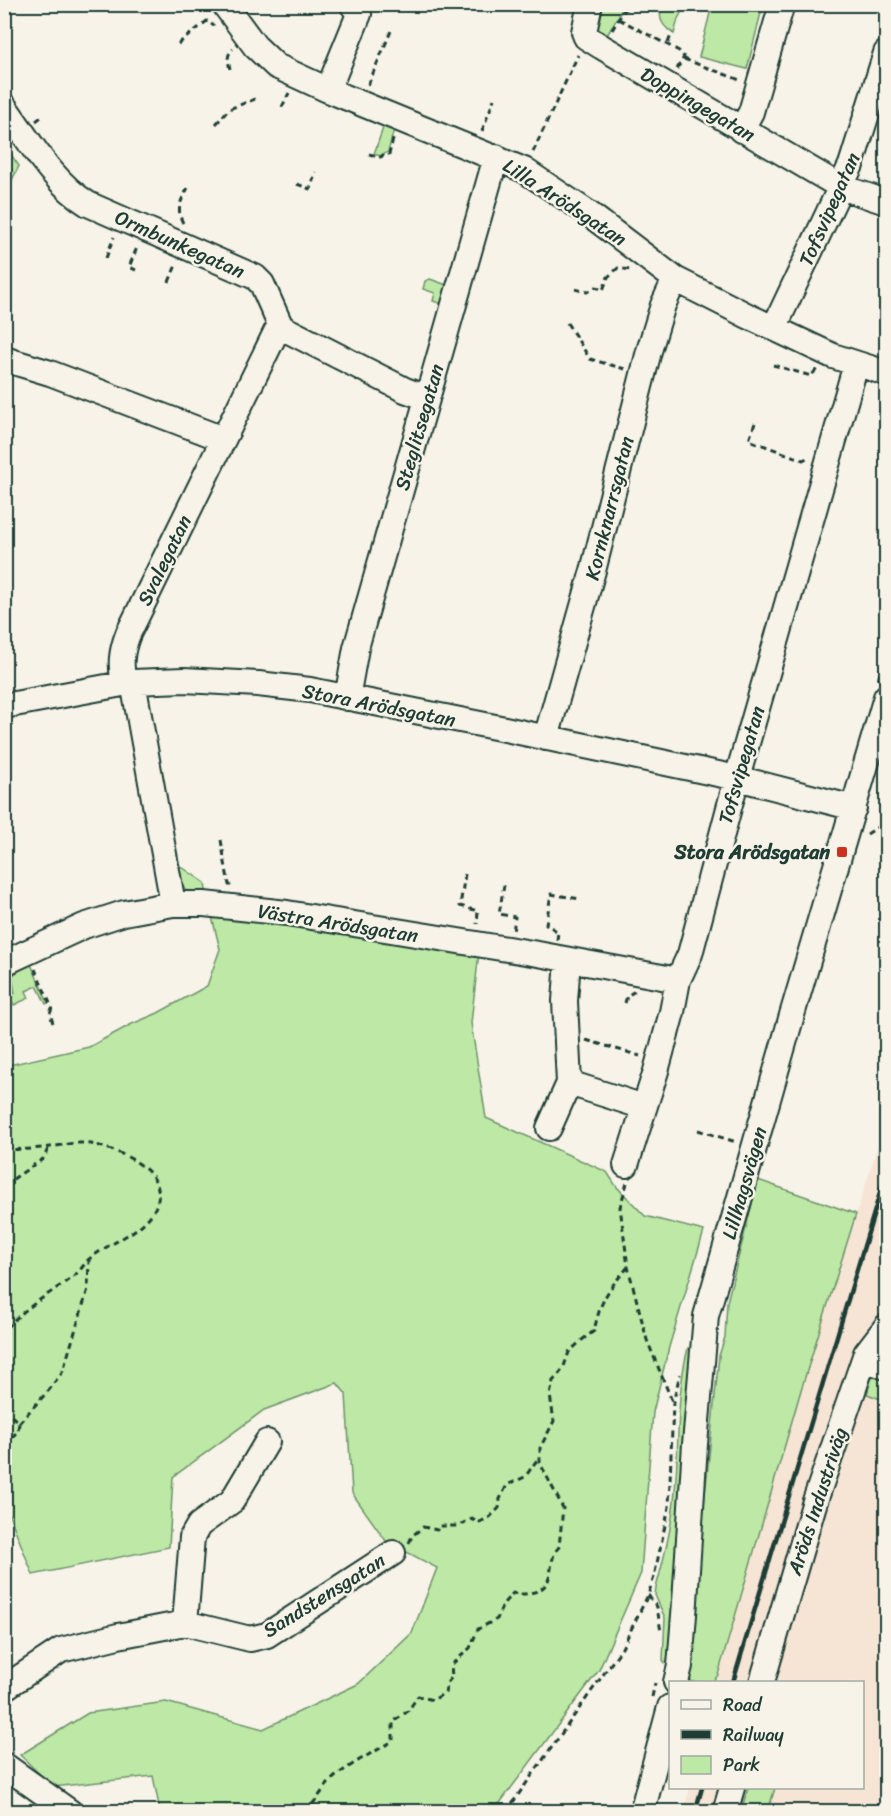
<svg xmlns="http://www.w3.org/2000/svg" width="891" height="1816" viewBox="0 0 891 1816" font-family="Sriracha,sans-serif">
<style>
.built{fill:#f6e4d4}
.green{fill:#bde8a5;stroke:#6e926c;stroke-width:1.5}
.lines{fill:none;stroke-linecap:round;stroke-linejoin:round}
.minor-casing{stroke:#1f3d34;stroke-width:28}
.path{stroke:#1f3d34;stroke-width:3;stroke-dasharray:6 4.5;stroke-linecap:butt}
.minor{stroke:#f7f3e8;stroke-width:24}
.rail{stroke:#1f3d34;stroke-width:4.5}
.poi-dot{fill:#c8321e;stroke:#f7f3e8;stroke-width:2}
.labels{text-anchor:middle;stroke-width:5;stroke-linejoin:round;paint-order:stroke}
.street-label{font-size:20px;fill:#1f3d34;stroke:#f7f3e8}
.poi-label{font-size:20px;font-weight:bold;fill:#1f3d34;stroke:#f7f3e8;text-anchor:end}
</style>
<rect width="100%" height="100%" fill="#f7f3e8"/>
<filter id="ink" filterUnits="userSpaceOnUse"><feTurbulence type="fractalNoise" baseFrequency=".0167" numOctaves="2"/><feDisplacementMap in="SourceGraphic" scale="12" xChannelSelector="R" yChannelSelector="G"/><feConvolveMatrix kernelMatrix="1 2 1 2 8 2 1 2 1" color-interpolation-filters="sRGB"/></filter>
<g filter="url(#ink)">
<path class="built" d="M886,1120V1811L683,1812L690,1788H862V1682H717L801,1390Z"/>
<path class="green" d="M597,5H625L606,37L596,32Z
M663,5H685L678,19L674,34C663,27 656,18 663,5Z
M712,5H763L747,69L699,57Z
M385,122L395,126L388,152L380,156L374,154Z
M5,146L19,166L5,194Z
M430,279L447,285L442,304L433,301L435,293L423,289L425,281Z
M176,863L205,883L207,898L192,895L176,883Z
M212,917L270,922L479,952L471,1023L486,1118L607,1172L616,1186L645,1216L704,1231L669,1347L653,1412L641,1573L599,1670L494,1811H160L153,1776L53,1787L20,1755L88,1713L166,1702L263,1729L358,1684L412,1633L437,1568L386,1541L352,1493L346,1394L337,1383L264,1410L173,1477L169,1547L33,1575L5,1504L4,1066L89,1047L132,1024L158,1013L207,986L220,949Z
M30,962L48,1003L46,1004L37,986L26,991L29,998L14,1005L9,996L15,993L12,976Z
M758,1180L856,1214L801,1390L718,1675L713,1682H692L687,1675L719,1356L725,1337L727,1302Z
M688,1348L690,1349L691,1354C680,1456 680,1560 667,1662L665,1663L663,1660L665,1618L655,1595L656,1588C664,1559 671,1531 674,1501C680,1450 675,1399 688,1348Z
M875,1373L886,1376V1401L867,1394L871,1380Z
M748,1788H775L768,1811H741Z"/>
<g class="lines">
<defs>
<path id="minor" d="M224,4L255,46L276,66L328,90L524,170L588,213L675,279L750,317L833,356L886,373
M590,4L584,32L586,37L602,47L841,187L886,202
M328,90L359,14L352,4
M4,106C29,140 52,182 88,204L255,277L262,284L281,327L405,390L427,398
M741,130L751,112L782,4
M774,328L851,165L886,53
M4,359L50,373L223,439
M133,682L173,904
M124,684C120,665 121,652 128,634L276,332L281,327
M347,698L356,648L496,157
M4,706L133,682L184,680L258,684L310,690L505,729L737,778L854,808
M546,738L594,567L649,351L663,305L675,279
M568,960L565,1001L569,1083L644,1107
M4,963L84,926L124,913L173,904H204L287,913L538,954L678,980
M549,1128L569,1083
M626,1165L656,1071L672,1012L678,980L690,954L737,778L856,364
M864,1359L886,1367
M185,1623L192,1537L199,1525L232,1501L267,1442
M676,1682L680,1666L685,1602L695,1444L706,1316L792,1015L886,697
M762,1682L815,1501L866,1353L886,1327
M4,1688L61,1650L118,1636L185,1623L250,1639L267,1635L393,1553
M4,1765L70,1812
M642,1812L670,1707
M725,1812L732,1788"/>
</defs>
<use href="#minor" class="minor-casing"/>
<path class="path" d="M619,19L679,51L684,57L677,69
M612,30L628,4
M668,43L672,33
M178,44L207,21L214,26
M684,59L740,80
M230,69C228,61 226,55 233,49
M368,85L391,31
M282,107L289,93
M36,121L44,115
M216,124L229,109L255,99
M482,131L494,99
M533,152L578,55
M369,154L381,157L385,153L389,154L394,136
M297,184L310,189L316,172
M183,223C175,208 182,199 189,186
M106,258L114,237
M136,270L129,267L138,245
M169,282L176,265
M575,289L587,292L596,287L603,290L608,277L618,268L630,270
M567,323L590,359L625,369
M773,365L811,376L817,369
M755,423L749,440L803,460L809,457
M878,680L886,650
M867,834L886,822
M221,840L229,885H234
M465,874L460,906L478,911L477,924
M504,885L499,914L515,917L513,932
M557,940L558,932L546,924L551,894L580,899
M35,969L52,1008L50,1014L53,1023
M625,1003L627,996L635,991
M586,1040L640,1056
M698,1130L736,1142
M4,1149C19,1150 36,1149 50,1147C64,1145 77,1141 91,1144C116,1149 171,1170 156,1206C145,1232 109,1242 88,1260C84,1264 81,1270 76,1274C52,1293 25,1307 4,1330
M627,1183L620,1207L628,1267L647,1340L672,1401
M4,1185L43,1159L49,1147
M4,1409L19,1423L18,1431L4,1445
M19,1423L49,1390L63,1371L88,1289L89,1260
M409,1543L412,1536L423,1527L437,1530L438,1526H457L472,1519L478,1523L490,1517L499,1508L500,1499L507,1485L525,1477L539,1457
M648,1595L657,1607L661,1632
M652,1697L655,1683
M305,1812C317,1801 324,1786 336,1776C354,1762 374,1752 393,1741V1722L408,1711L418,1696L433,1700L445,1693L447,1683L452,1677L451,1665L470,1648L478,1629L497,1619L503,1604L513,1593C523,1595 528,1594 537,1591C557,1583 546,1560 559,1547L563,1508L540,1463V1448L554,1421L550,1395L553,1381L563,1369L569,1352L582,1340L594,1331C601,1299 607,1291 628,1267
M506,1812L622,1648L648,1595L654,1577L669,1507L673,1403L680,1374"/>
<use href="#minor" class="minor"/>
<path class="rail" d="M733,1682L886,1173
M695,1812L702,1788"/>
</g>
</g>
<rect class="poi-dot" x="836" y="846" width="12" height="12" rx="3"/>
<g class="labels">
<g class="street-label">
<text transform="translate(698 104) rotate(30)" y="7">Doppingegatan</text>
<text transform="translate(565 202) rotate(33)" y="7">Lilla Arödsgatan</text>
<text transform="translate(829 209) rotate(-66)" y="7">Tofsvipegatan</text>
<text transform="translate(180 244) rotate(24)" y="7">Ormbunkegatan</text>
<text transform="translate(419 427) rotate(-74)" y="7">Steglitsegatan</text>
<text transform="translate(609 508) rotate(-76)" y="7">Kornknarrsgatan</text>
<text transform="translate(164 560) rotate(-64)" y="7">Svalegatan</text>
<text transform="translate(379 705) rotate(11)" y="7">Stora Arödsgatan</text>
<text transform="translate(741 765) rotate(-74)" y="7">Tofsvipegatan</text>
<text transform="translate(338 923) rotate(9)" y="7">Västra Arödsgatan</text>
<text transform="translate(744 1183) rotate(-74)" y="7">Lillhagsvägen</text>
<text transform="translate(817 1501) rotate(-72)" y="7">Aröds Industriväg</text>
<text transform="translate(324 1595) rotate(-32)" y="7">Sandstensgatan</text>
</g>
<g class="poi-label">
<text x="830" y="859">Stora Arödsgatan</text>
</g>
</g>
<rect width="891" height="1816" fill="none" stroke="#f7f3e8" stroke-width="24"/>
<rect x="12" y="12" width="867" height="1792" fill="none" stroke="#1f3d34" stroke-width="2" filter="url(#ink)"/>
<rect x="669" y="1681" width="195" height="108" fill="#f7f3e8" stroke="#a1aaa0" stroke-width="1.5"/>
<rect x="681" y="1700" width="30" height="9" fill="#f7f3e8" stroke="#a1aaa0" stroke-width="1.5"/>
<text x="723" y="1711" font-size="18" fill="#1f3d34">Road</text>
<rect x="681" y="1730" width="30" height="9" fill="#1f3d34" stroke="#a1aaa0" stroke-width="1.5"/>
<text x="723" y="1741" font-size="18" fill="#1f3d34">Railway</text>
<rect x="681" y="1756" width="30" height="18" fill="#bde8a5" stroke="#a1aaa0" stroke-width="1.5"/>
<text x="723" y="1771" font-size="18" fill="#1f3d34">Park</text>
</svg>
